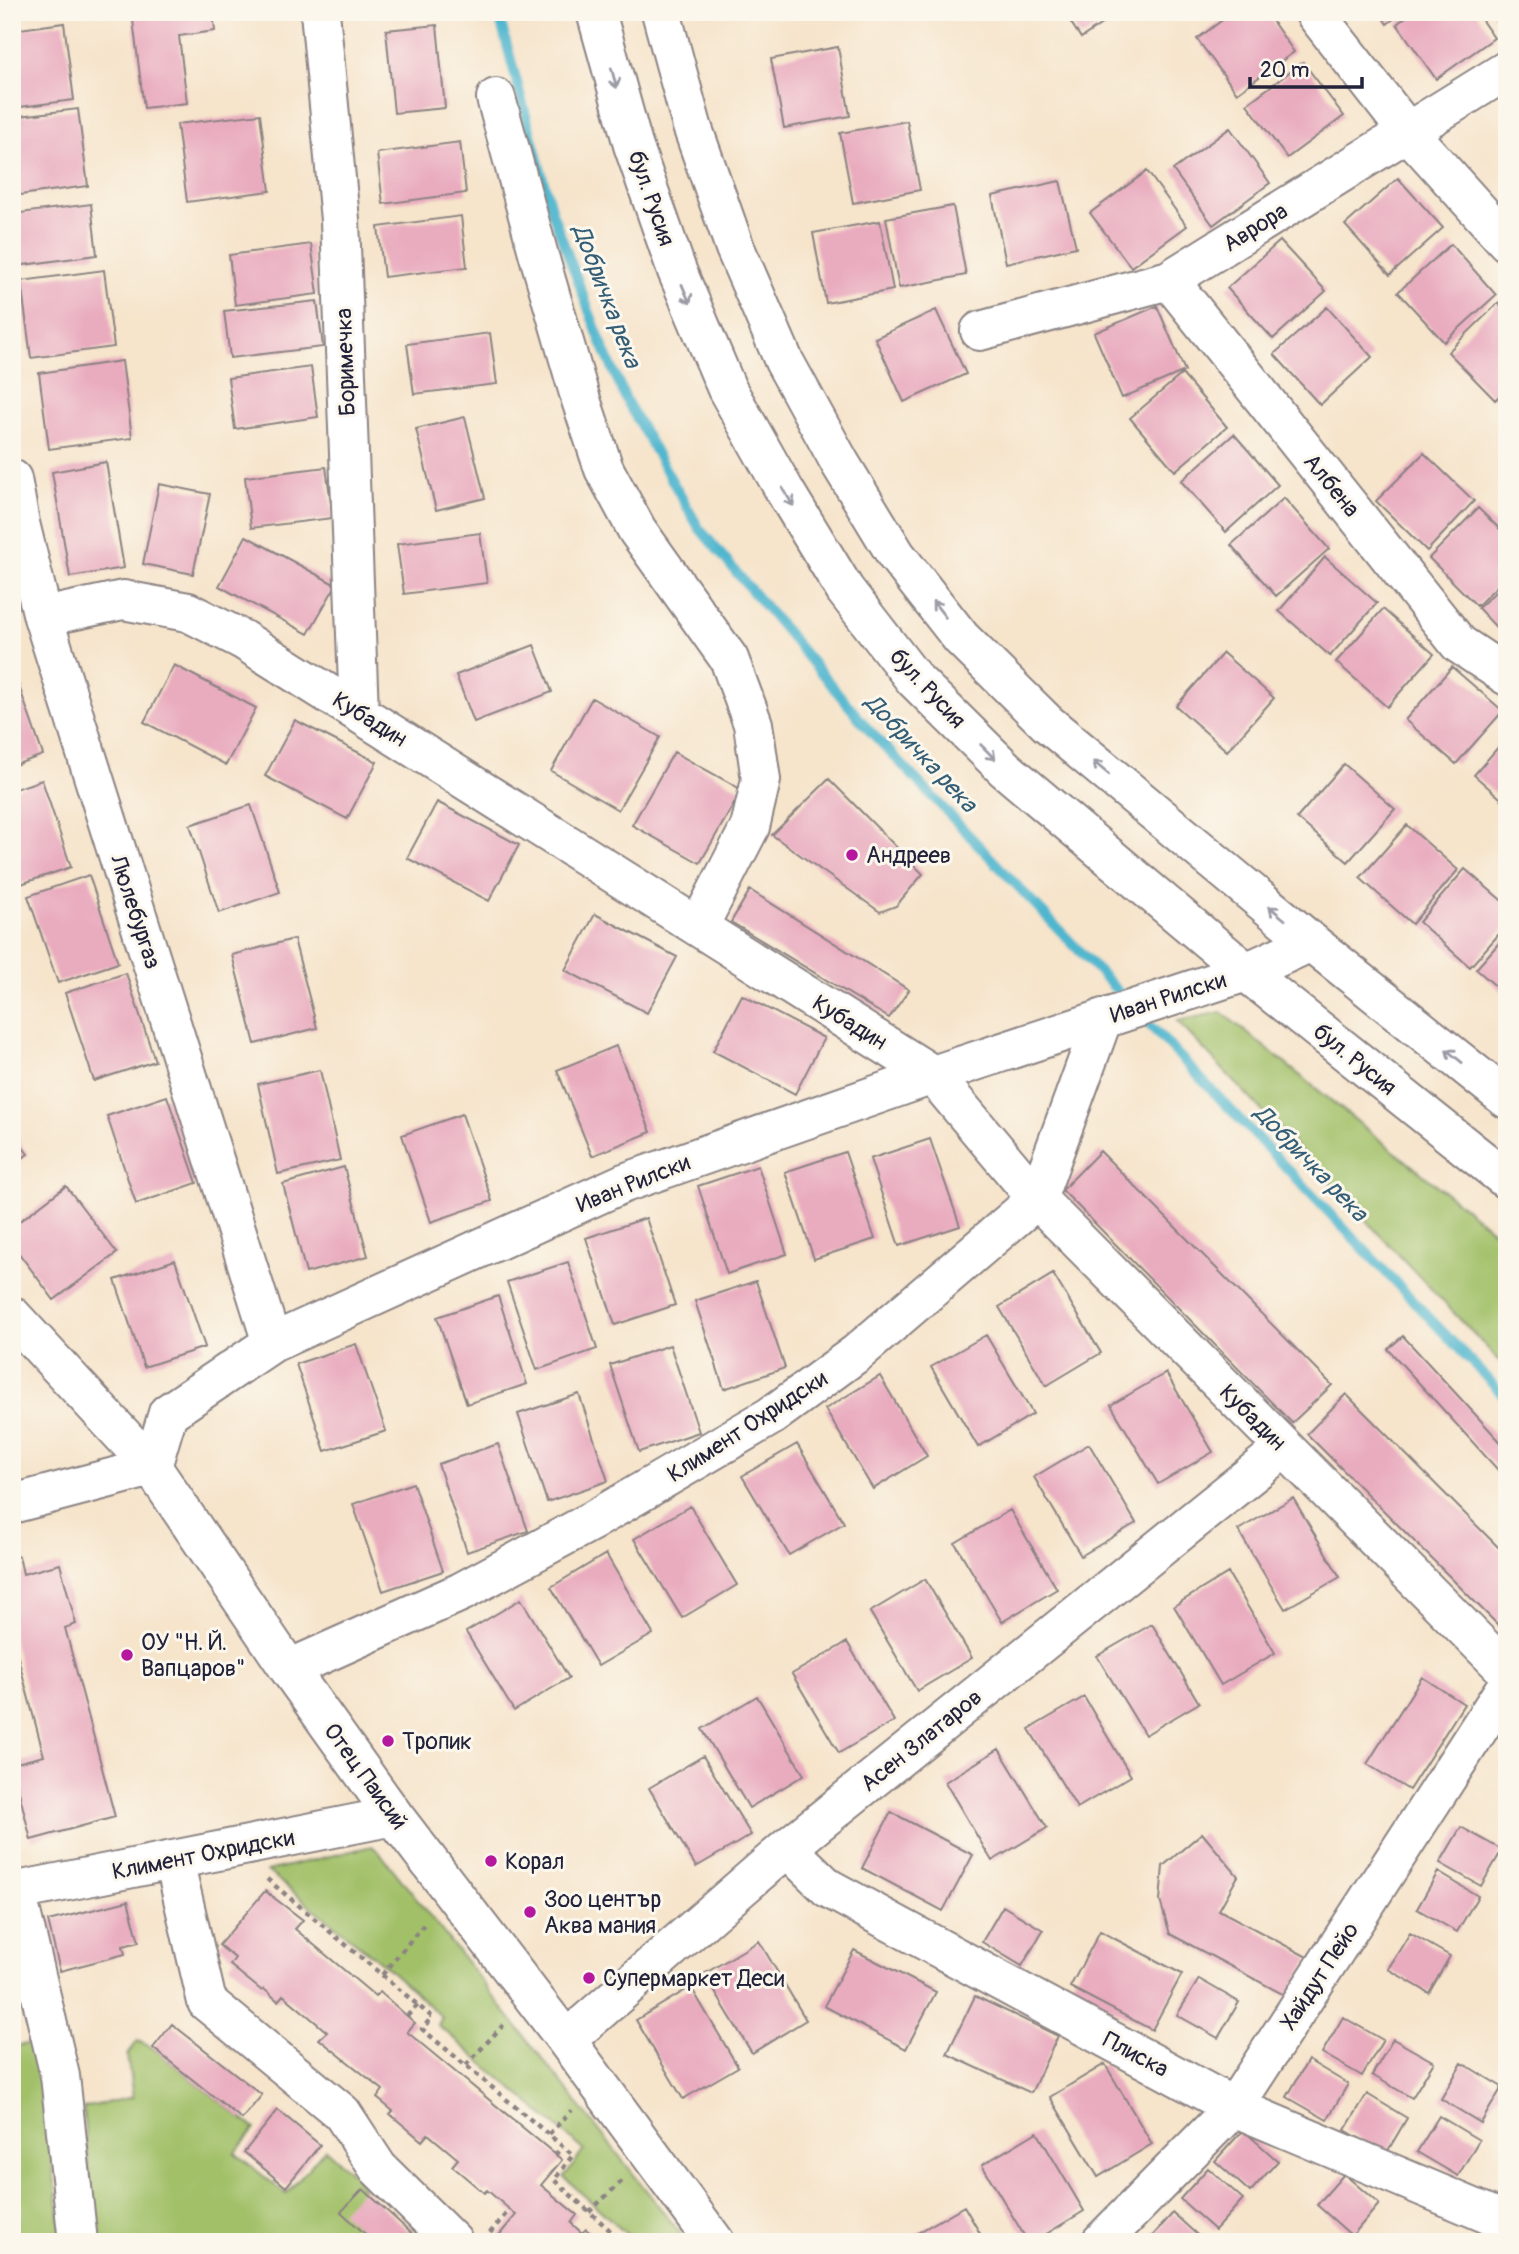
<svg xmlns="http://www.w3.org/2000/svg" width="1519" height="2254" viewBox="0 0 1519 2254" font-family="Pangolin,sans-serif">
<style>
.green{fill:#a1c068;stroke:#627152;stroke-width:2}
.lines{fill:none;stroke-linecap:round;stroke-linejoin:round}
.stream{stroke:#50b6ce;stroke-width:10}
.building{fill:#e9acbf}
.minor-casing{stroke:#8c8383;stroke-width:42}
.major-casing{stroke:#8c8383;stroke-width:42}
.path{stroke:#8c8383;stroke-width:4.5;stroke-dasharray:5 5;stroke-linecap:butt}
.minor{stroke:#fff;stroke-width:38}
.major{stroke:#fff;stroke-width:38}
.oneway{stroke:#9c9ca7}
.poi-dot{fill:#b5179e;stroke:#fbf7ec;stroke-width:2.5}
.labels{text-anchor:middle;stroke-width:6;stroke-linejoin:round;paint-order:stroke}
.street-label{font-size:23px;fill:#22223b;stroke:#fbf7ec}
.poi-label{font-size:23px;fill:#22223b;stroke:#fbf7ec;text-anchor:start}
.water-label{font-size:24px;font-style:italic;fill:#345d76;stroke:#fbf7ec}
</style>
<rect width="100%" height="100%" fill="#fbf7ec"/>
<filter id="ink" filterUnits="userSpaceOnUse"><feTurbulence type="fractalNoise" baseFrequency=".0143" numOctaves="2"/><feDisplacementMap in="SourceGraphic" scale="14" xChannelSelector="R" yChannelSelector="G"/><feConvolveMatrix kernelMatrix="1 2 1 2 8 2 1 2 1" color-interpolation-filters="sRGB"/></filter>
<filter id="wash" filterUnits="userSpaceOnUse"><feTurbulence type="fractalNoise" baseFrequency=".00686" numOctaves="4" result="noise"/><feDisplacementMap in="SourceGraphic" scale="28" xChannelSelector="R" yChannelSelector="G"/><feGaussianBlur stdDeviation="1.57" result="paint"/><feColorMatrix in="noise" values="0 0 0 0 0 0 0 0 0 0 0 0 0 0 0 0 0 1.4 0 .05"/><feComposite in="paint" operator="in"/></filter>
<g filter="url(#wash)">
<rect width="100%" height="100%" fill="#f6e4cb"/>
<path class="green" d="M1221,1012L1507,1242V1369L1177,1021Z
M372,1846L381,1854L687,2242H635L564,2177L584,2150L438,2025L442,2017L383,1964L267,1871Z
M138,2041L153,2048L255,2129L235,2153L286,2194L325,2149L355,2176L363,2189L374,2242H95L83,2108L133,2097L127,2055Z
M36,2043L63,2242H12V2046Z"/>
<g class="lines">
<path class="stream" d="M498,12L552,212L599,337L626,400L699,528L870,731L1128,1002
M1141,1016L1507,1399"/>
</g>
<g id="blocks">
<path class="building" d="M132,12H213L215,31L179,36L187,103L144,108Z
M1064,12H1119L1081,38Z
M1233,12H1266L1294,52L1237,93L1197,39Z
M1379,12H1403L1387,24Z
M1412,12H1476L1494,38L1436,79L1397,24Z
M1491,12H1507V34Z
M64,23L74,100L12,108V30Z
M437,25L445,108L394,113L386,30Z
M838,47L850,116L784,128L771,59Z
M1303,62L1344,116L1287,158L1247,104Z
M78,109L88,186L12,196V117Z
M260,114L270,191L187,202L177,124Z
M907,121L920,190L853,203L840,133Z
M1230,128L1270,183L1213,225L1173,170Z
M460,142L466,193L383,204L377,153Z
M1147,171L1187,226L1131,267L1090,213Z
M1398,178L1443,228L1390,275L1345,225Z
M1060,181L1076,247L1006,263L992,196Z
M91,204L97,255L16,266L12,214Z
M953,206L966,275L899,288L886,218Z
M461,216L467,267L384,277L378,227Z
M880,221L893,290L826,303L813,233Z
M1280,241L1326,291L1273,339L1227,288Z
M311,244L318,294L235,305L229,255Z
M1451,244L1496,295L1444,342L1398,292Z
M104,270L114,347L31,358L21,281Z
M317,301L323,347L230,358L224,311Z
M1498,303L1507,311V389L1495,400L1448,352Z
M1157,306L1185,371L1122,398L1094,333Z
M1327,307L1372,357L1320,405L1274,354Z
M936,310L966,374L904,402L875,338Z
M490,333L497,384L414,394L407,344Z
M122,361L132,438L49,449L39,373Z
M311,367L318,417L235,429L228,378Z
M1182,374L1227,427L1175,471L1130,418Z
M465,417L485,498L436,510L416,429Z
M1234,434L1278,485L1226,532L1181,481Z
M1424,453L1474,501L1427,551L1376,501Z
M106,462L124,568L70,577L52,472Z
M326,467L333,518L251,528L245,477Z
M159,484L210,494L193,574L143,564Z
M1284,498L1329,549L1276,596L1231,545Z
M1478,508L1507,536V576L1477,606L1429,558Z
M480,533L487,583L404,594L397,544Z
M246,536L336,585L308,634L219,586Z
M1325,557L1377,603L1330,656L1279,611Z
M1507,581V639L1478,608Z
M1383,609L1434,654L1387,707L1336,662Z
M534,645L552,692L474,722L456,675Z
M1223,653L1274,698L1227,751L1176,706Z
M174,665L256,708L226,765L144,722Z
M12,666L43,755L12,766Z
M1452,667L1503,711L1456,764L1405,720Z
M592,698L660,737L618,810L551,771Z
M295,720L377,762L347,819L265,776Z
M1507,737V804L1474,775Z
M674,752L742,790L700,863L632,825Z
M1344,764L1395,809L1348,862L1297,818Z
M829,779L923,874L896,906L880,912L772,835Z
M42,780L71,867L12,887V790Z
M437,802L519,845L489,901L407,858Z
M251,805L280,892L219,913L190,825Z
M1407,825L1458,870L1412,924L1360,878Z
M1465,869L1507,905V925L1470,967L1419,922Z
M89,875L118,963L58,983L28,896Z
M750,890L909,990L889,1018L731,922Z
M595,914L677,957L647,1013L565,970Z
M1507,934V996L1476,969Z
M294,939L317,1028L255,1044L232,955Z
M126,973L155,1061L94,1081L65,993Z
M742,995L824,1038L795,1094L713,1051Z
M616,1046L651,1132L592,1156L557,1070Z
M320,1070L340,1160L278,1174L258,1084Z
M167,1096L197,1183L136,1204L107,1116Z
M462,1114L492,1201L431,1222L402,1135Z
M12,1133L28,1154L12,1166Z
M930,1139L960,1226L899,1246L870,1159Z
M1100,1151L1332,1385L1292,1423L1062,1190Z
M845,1152L875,1239L814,1259L785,1172Z
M758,1166L787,1254L727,1274L698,1186Z
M344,1167L368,1256L306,1273L283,1184Z
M66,1186L117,1253L54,1300L12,1244V1227Z
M646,1218L675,1305L615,1325L586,1238Z
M175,1260L205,1347L144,1367L115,1280Z
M568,1262L597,1349L537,1370L507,1282Z
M1053,1274L1101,1353L1046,1386L999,1307Z
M756,1281L785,1368L724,1389L695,1301Z
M498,1296L527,1384L467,1404L437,1317Z
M986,1335L1033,1414L978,1447L931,1367Z
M1403,1336L1507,1449V1480L1388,1349Z
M356,1344L386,1431L325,1451L296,1364Z
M670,1345L699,1432L639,1452L610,1365Z
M1166,1373L1213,1452L1158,1484L1111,1405Z
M880,1376L927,1456L873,1489L825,1409Z
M579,1394L608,1481L547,1502L518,1414Z
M1346,1394L1507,1556V1634L1307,1434Z
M498,1444L528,1531L467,1552L438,1464Z
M797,1444L844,1523L789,1555L742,1476Z
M1089,1444L1136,1523L1081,1556L1034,1477Z
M413,1483L443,1571L383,1591L353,1504Z
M1293,1498L1340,1577L1285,1609L1238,1530Z
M690,1506L737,1585L682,1618L634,1539Z
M1010,1510L1057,1589L1002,1622L955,1543Z
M606,1554L653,1634L598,1666L551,1587Z
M19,1556L23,1574L60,1564L76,1624L65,1628L115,1817L31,1840L12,1764L44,1756L12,1635V1558Z
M1228,1573L1275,1653L1221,1685L1174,1606Z
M925,1579L972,1658L917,1691L870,1612Z
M521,1599L569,1678L514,1711L466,1632Z
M1152,1624L1199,1703L1145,1735L1097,1656Z
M847,1642L894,1721L839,1753L792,1674Z
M1422,1677L1464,1704L1409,1790L1367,1764Z
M757,1696L804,1775L749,1808L702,1729Z
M1084,1697L1131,1776L1077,1808L1029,1729Z
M999,1749L1047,1828L992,1861L945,1782Z
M703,1756L751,1835L696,1867L649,1788Z
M891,1812L973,1855L943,1911L862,1868Z
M1461,1827L1502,1850L1481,1886L1440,1863Z
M1202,1833L1238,1876L1219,1910L1309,1958L1288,1997L1170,1934L1160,1901L1163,1866Z
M1438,1872L1478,1896L1457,1932L1417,1909Z
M265,1891L303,1920L295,1929L375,1996L380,1992L415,2023L407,2032L562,2160L541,2185L577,2215L571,2223L582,2233L586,2229L601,2242H499L496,2239L516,2215L487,2190L484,2193L452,2166L458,2159L428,2134L422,2141L390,2114L393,2111L377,2098L383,2090L319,2039L327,2032L313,2020L283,1995L278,2001L264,1989L262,1991L230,1965L235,1958L219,1945Z
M128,1901L139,1942L123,1946L125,1954L60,1971L48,1921Z
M1003,1906L1043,1930L1022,1966L982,1942Z
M1100,1931L1182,1974L1152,2030L1070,1987Z
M1410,1933L1450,1956L1429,1993L1388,1969Z
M759,1941L806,2020L752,2053L704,1974Z
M854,1950L936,1992L906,2049L824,2006Z
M1199,1979L1239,2002L1218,2038L1177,2015Z
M691,1987L738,2067L683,2099L636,2020Z
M975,1996L1058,2036L1031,2093L947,2054Z
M1343,2017L1383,2040L1362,2076L1322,2053Z
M172,2024L262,2095L242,2119L153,2048Z
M1393,2039L1434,2062L1412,2098L1372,2075Z
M1308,2060L1348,2084L1327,2120L1287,2097Z
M1462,2063L1502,2087L1481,2123L1441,2099Z
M1105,2064L1152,2144L1098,2177L1050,2097Z
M1367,2094L1407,2118L1386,2154L1345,2130Z
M278,2110L320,2145L286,2187L244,2152Z
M1439,2116L1479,2140L1458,2176L1417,2152Z
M1243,2130L1278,2161L1250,2192L1215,2161Z
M1037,2132L1084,2211L1033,2242H1028L982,2165Z
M1208,2168L1243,2199L1215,2230L1180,2199Z
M1344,2174L1379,2204L1352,2236L1317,2205Z
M363,2189L421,2242H374L341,2212Z
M964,2206L985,2242H911L909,2238Z
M1173,2213L1205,2242H1147Z"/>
</g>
</g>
<g filter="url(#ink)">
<use href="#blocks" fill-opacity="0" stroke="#8c8383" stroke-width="2"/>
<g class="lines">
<defs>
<path id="minor" d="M320,12L340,220L359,712
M1314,12L1407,131L1507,242
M496,98L539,256L580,397L604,469L637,530L729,659L753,724L761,780L750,827L699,926
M1169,280L1459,644L1507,676
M980,331L1169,280L1507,70
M12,479L20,523L43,617L272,1343
M43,617L123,600L188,612L243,640L933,1075L1037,1199L1507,1671
M12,1316L152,1467L289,1669L394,1816L566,2040L715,2242
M12,1504L152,1467L168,1413L272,1343L624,1183L933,1075L1246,972L1311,942
M289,1669L461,1592L592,1521L771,1416L857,1353L1037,1199L1103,1018
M787,1848L828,1888L1234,2107L1507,2222
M174,1860L207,2002L342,2113L378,2168L453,2242
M16,1891L60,2076L78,2242
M12,1892L394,1816
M566,2040L787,1848L1284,1448
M1101,2242L1234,2107L1507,1685"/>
<path id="major" d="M596,12L633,145L677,271L727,389L786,493L845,590L914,679L1005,769L1246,972L1507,1180
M661,12L692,126L735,248L784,361L840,463L896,555L961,638L1047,723L1311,942L1507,1099"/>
</defs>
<use href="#minor" class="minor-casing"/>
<use href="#major" class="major-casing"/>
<path class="path" d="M267,1879L382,1975L426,1922
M382,1975L432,2017L422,2029L573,2155L554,2180L623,2242
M407,2016L418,2005
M466,2065L506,2022
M549,2134L572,2110
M555,2155L562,2147
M589,2212L622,2181
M490,2233L510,2209"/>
<use href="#minor" class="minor"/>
<use href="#major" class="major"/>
</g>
<defs><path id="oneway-shaft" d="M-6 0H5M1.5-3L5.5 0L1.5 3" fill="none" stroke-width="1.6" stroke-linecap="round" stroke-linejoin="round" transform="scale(1.75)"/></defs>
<g class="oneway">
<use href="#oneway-shaft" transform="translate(614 78) rotate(75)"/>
<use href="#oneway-shaft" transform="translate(686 294) rotate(67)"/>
<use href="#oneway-shaft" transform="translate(788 497) rotate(59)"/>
<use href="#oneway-shaft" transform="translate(939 609) rotate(-128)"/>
<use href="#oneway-shaft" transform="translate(988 752) rotate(45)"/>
<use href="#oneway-shaft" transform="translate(1101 768) rotate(-140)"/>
<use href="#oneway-shaft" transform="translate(1277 913) rotate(-140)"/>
<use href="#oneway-shaft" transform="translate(1454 1056) rotate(-141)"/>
</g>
</g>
<g class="poi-dot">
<circle cx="852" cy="855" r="7"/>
<circle cx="127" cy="1655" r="7"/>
<circle cx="388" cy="1741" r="7"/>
<circle cx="491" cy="1861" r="7"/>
<circle cx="530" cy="1912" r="7"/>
<circle cx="589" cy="1978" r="7"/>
</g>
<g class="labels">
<g class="street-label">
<text transform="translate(652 198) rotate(71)" y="8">бул. Русия</text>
<text transform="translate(1255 227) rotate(-32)" y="8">Аврора</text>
<text transform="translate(345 362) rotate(-92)" y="8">Боримечка</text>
<text transform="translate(1332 485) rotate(51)" y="8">Албена</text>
<text transform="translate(928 688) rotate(47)" y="8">бул. Русия</text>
<text transform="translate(370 719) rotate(32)" y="8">Кубадин</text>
<text transform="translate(136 912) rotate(72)" y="8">Люлебургаз</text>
<text transform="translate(1168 997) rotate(-18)" y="8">Иван Рилски</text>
<text transform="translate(850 1022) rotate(32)" y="8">Кубадин</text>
<text transform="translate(1355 1059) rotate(39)" y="8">бул. Русия</text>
<text transform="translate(633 1183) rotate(-22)" y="8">Иван Рилски</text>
<text transform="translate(1253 1417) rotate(45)" y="8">Кубадин</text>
<text transform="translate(747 1426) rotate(-33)" y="8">Климент Охридски</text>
<text transform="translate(921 1740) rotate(-39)" y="8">Асен Златаров</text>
<text transform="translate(366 1776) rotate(54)" y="8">Отец Паисий</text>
<text transform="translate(203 1854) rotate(-11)" y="8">Климент Охридски</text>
<text transform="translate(1319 1976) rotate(-57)" y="8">Хайдут Пейо</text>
<text transform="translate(1136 2054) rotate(28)" y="8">Плиска</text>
</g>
<g class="poi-label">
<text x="866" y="863">Андреев</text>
<text x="141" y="1650">ОУ "Н. Й.<tspan x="141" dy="26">Вапцаров"</tspan></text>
<text x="402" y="1749">Тропик</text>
<text x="505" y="1869">Корал</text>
<text x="544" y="1907">Зоо център<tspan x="544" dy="26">Аква мания</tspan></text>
<text x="603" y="1986">Супермаркет Деси</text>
</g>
<g class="water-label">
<text transform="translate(607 296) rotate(69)" y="8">Добричка река</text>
<text transform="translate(921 753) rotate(47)" y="8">Добричка река</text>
<text transform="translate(1311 1163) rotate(46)" y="8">Добричка река</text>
</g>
</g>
<rect width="1519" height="2254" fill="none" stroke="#fbf7ec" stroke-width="42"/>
<path d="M1250 77v10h112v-10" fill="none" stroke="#22223b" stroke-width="3.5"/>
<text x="1260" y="77" font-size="21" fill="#22223b" stroke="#fbf7ec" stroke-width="5" paint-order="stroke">20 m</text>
</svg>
